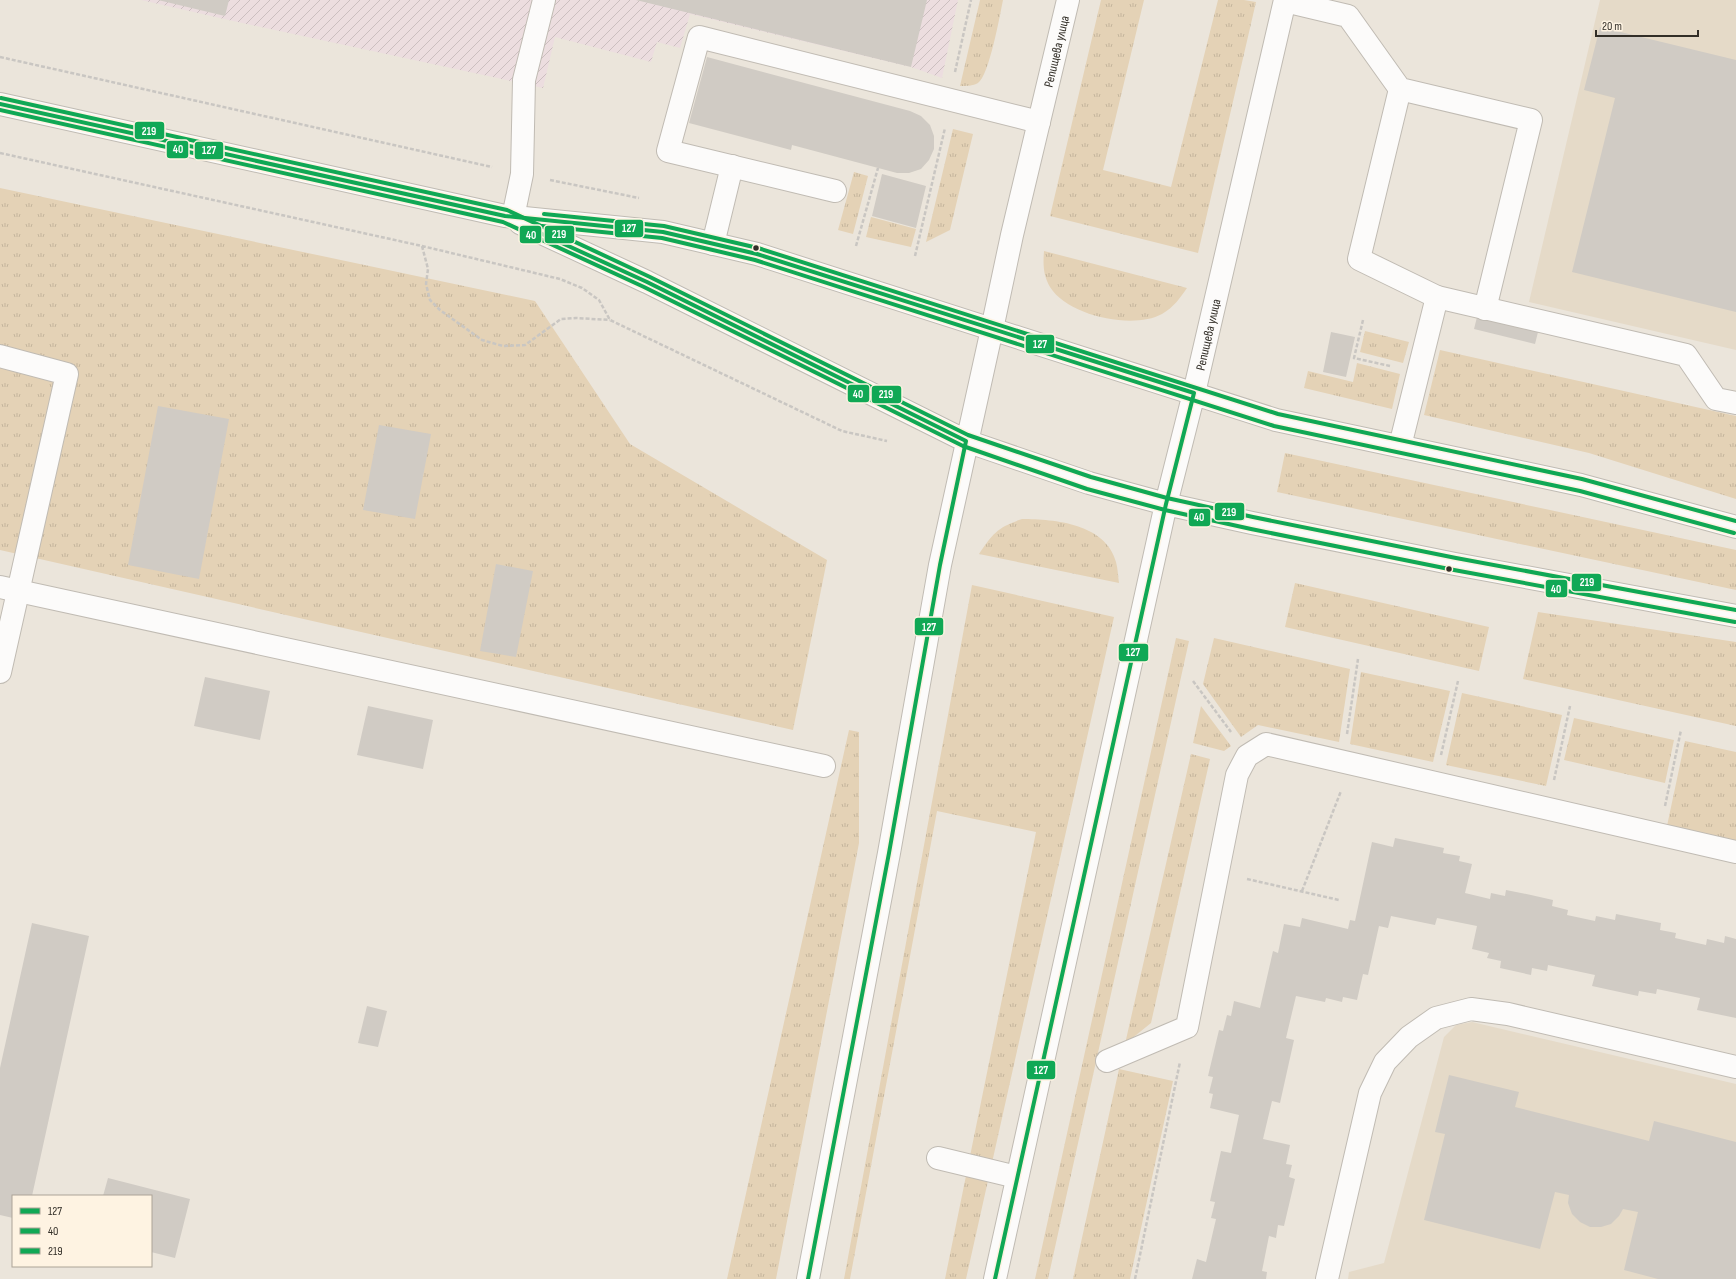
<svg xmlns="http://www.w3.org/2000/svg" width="1736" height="1279" viewBox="0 0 1736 1279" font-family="'Sofia Sans Condensed',sans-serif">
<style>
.built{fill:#e5dac8}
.industrial{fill:url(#industrial-furrows)}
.grass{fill:url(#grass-tufts)}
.building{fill:#d0cbc4}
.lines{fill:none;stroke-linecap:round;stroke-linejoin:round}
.minor-casing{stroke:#c0bbb3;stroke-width:24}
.major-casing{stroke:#c0bbb3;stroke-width:24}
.path{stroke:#c9c6c2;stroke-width:2.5;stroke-dasharray:4 2;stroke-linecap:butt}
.minor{stroke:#fcfbfa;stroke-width:22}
.major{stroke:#fcfbfa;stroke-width:22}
.bus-1-casing{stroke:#fef3e2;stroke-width:7}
.bus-2-casing{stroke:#fef3e2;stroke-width:7}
.bus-3-casing{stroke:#fef3e2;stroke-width:7}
.bus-1{stroke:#10a855;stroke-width:4}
.bus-2{stroke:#10a855;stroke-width:4}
.bus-3{stroke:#10a855;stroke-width:4}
.bus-dot{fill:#322e27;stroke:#fef3e2;stroke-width:1.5}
.labels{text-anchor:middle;stroke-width:3;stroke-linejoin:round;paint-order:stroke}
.street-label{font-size:13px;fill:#322e27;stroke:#fef3e2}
.line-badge{stroke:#fef3e2;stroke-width:1.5}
.badge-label{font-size:11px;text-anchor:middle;font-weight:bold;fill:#fff}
</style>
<defs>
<pattern id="industrial-furrows" width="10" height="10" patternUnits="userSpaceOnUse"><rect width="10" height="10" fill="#ecdddf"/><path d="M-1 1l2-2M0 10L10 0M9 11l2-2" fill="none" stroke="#cbbebf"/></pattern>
<pattern id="grass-tufts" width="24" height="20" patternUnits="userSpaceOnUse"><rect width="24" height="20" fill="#e4d2b6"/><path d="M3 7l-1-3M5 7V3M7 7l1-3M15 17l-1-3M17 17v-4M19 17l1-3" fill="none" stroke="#c4b59c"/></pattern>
</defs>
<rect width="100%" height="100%" fill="#ebe5db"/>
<path class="built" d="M1600,0H1736V350L1529,302Z
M1472,1022L1736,1084V1279H1348L1349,1272L1384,1263L1444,1037L1456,1025Z"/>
<path class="industrial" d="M141,0H958L942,78L911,67L690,14L680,48L657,42L651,62L555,37L543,88L233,21Z"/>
<path class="grass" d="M980,0H1003C1000,15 989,76 978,83C973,86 966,86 960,86Z
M1101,0H1144L1103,170L1171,187L1218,0H1244L1256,2L1198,253L1050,216Z
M953,129L973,134L950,230L926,242Z
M854,172L868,176L853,234L838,230Z
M0,188L535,301L630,444L827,560L793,730L0,550Z
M871,217L916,229L911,247L866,237Z
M1044,251L1187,288C1180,298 1174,307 1162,314C1133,330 1068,316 1050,287C1043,275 1043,264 1044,251Z
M1365,331L1409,342L1403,363L1360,352Z
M1440,350L1736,416V499L1589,453L1424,415Z
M1357,363L1400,374L1392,409L1304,388L1308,371L1353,382Z
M1285,453L1736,550V590L1277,492Z
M1022,519C1055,519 1106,524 1116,562C1118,569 1118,577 1119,583L979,554C993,533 998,527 1022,519Z
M1295,583L1489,627L1479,671L1285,627Z
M972,585L1114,617L966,1279H945L1036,832L937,811L850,1279H844Z
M1538,612L1736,642V726L1523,679Z
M1176,638L1189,641L1048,1279H1035Z
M1214,638L1350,669L1339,742L1258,725L1241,737L1203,684Z
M1361,672L1450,691L1433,762L1350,744Z
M1462,693L1562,715L1546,786L1446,765Z
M1201,706L1231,746L1224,751L1193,743Z
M1574,718L1674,740L1665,783L1564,760Z
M849,730L859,732V843L776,1279H727Z
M1685,741L1736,752V843L1667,826Z
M1191,754L1210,759L1151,1023L1125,1044Z
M1119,1069L1173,1081L1130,1279H1073Z"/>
<path class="building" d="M158,0H229L225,16Z
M636,0H927L911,67Z
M1600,27L1736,60V312L1572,272L1615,98L1584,90Z
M707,57L910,111L921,116L930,125L934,136V149L929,160L921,169L909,173H897L792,145L791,150L689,123Z
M882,174L926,186L916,228L872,216Z
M1477,317L1538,332L1535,344L1474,329Z
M1331,332L1355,337L1346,377L1323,372Z
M158,406L229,419L199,579L128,565Z
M379,425L431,434L415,519L363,510Z
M496,564L533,571L516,657L480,651Z
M205,677L270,691L260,740L194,726Z
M368,706L433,720L423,769L357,755Z
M1395,838L1444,848L1443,853L1460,856L1459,861L1472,864L1465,893L1490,899L1491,893L1505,896L1506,890L1531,895L1553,900L1552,906L1568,910L1567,915L1595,921L1596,916L1615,920L1616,914L1661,923L1660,930L1676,933L1675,938L1706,945L1707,939L1724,943L1725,936L1736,939V1018L1697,1010L1700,998L1657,989L1656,994L1639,991L1638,996L1592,986L1595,975L1548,965L1547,971L1532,968L1531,975L1500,968L1501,961L1487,958L1489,953L1472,949L1477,926L1437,918L1435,925L1391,916L1388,928L1379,926L1368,975L1363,974L1357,1000L1343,997L1342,1002L1326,998L1325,1002L1296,996L1286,1038L1294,1040L1280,1103L1272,1101L1263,1139L1290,1145L1286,1164L1292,1165L1289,1177L1295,1179L1284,1226L1278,1225L1276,1238L1269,1236L1262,1271L1267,1272L1266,1279H1192L1197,1259L1206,1262L1216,1219L1211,1218L1215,1202L1210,1201L1221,1151L1231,1153L1239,1115L1210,1108L1213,1094L1209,1093L1213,1077L1208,1076L1219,1030L1223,1031L1227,1015L1231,1016L1234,1001L1260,1008L1273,951L1278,953L1284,924L1300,927L1302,918L1348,929L1350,920L1355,921L1372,842L1393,847Z
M32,923L89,936L32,1196H13V1218L0,1215V1068Z
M367,1006L387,1011L378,1047L358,1043Z
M1449,1075L1519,1092L1515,1107L1649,1141L1654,1121L1736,1142V1279H1658L1624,1270L1638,1212L1623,1209L1619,1216L1611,1224L1601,1227H1590L1580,1222L1572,1214L1568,1203L1569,1195L1555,1192L1540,1249L1424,1220L1445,1134L1435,1132Z
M108,1178L190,1199L175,1258L151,1252V1196H103Z"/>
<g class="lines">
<defs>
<g id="minor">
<path d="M1285,1L1348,16L1400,89L1531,120L1485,309"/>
<path d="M1400,89L1359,259L1437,297"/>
<path d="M835,191L668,151L699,37L1039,122"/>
<path d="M513,217L522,174L524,80L544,0"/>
<path d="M713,244L732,166"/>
<path id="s1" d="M992,329L1012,235L1068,0"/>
<path d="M0,356L67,374L0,672"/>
<path id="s2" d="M1194,393L1285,0"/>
<path d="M1400,446L1437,297L1686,355L1716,399L1736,403"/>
<path d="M0,587L824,766"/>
<path d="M1107,1061L1187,1027L1237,775L1247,756L1266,744L1736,852"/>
<path d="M938,1158L1017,1177"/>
<path d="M1327,1279L1370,1093L1385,1062L1409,1037L1436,1018L1471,1009L1508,1014L1736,1067"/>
</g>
<path id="major" d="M0,104L505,216L663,232L757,254L1276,420L1581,485L1736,527
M520,223L647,282L966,441L1089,483L1166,504L1252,523L1455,564L1736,616
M808,1279L889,853L940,565L992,329
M995,1279L1166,504L1194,393"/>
</defs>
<use href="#minor" class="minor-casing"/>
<use href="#major" class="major-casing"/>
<path class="path" d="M0,57L492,167
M955,72L971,0
M0,153L422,246L560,279L582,288L599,300L610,320L842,431L887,441
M550,180L639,198
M422,246L428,269L426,284L430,300L440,310L482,340L503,346L525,345L561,319L576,318L610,320
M856,246L878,168
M915,256L945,128
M1363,320L1354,358L1390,366
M1193,681L1231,732
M1347,734L1358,659
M1441,755L1458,681
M1554,780L1570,706
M1665,806L1681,730
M1247,879L1339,900
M1302,891L1341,791
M1135,1279L1180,1062"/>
<use href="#minor" class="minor"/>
<use href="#major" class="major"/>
<defs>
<path id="bus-1" d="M0,104L505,216L663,232L757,254L1194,393L1166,504L995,1279
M540,233L647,282L966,441L940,565L889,853L808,1279"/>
<path id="bus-2" d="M0,110L503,222L644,287L963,446L1087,489L1165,510L1251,529L1454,570L1735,622
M542,226L662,238L755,260L1274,426L1580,491L1734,533"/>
<path id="bus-3" d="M1,98L507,210L650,277L968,435L1091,477L1167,498L1253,517L1456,558L1736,610
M544,214L664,226L758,248L1278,414L1582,479L1736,521"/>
</defs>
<use href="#bus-1" class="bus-1-casing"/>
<use href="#bus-2" class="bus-2-casing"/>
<use href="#bus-3" class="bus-3-casing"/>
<use href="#bus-1" class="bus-1"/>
<use href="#bus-2" class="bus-2"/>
<use href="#bus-3" class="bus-3"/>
</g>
<g class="bus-dot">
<circle cx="756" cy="248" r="3.5"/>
<circle cx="1449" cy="569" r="3.5"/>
</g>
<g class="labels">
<g class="street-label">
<text dy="5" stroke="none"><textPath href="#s1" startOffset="285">Репищева улица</textPath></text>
<text dy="5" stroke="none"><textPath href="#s2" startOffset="60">Репищева улица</textPath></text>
</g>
</g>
<g class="line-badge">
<rect x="134" y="121" width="31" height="19" rx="4" fill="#10a855"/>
<rect x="166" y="140" width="23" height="19" rx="4" fill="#10a855"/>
<rect x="194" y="141" width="30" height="19" rx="4" fill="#10a855"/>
<rect x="614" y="219" width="30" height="19" rx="4" fill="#10a855"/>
<rect x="544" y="225" width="31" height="19" rx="4" fill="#10a855"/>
<rect x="519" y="225" width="23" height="19" rx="4" fill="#10a855"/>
<rect x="1025" y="334" width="30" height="20" rx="4" fill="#10a855"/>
<rect x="847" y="384" width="23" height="19" rx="4" fill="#10a855"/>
<rect x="871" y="385" width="31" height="19" rx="4" fill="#10a855"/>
<rect x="1214" y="502" width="31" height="19" rx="4" fill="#10a855"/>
<rect x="1188" y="508" width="23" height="19" rx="4" fill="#10a855"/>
<rect x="1571" y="573" width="31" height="19" rx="4" fill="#10a855"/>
<rect x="1545" y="579" width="23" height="19" rx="4" fill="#10a855"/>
<rect x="914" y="617" width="30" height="19" rx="4" fill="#10a855"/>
<rect x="1118" y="643" width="31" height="19" rx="4" fill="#10a855"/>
<rect x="1026" y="1060" width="30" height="20" rx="4" fill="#10a855"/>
</g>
<g class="badge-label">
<text x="149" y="135">219</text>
<text x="178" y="153">40</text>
<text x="209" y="154">127</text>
<text x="629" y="232">127</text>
<text x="559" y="238">219</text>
<text x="531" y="239">40</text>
<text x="1040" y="348">127</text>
<text x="858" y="398">40</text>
<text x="886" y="398">219</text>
<text x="1229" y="516">219</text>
<text x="1199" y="521">40</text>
<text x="1587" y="586">219</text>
<text x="1556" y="593">40</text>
<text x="929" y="631">127</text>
<text x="1133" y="656">127</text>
<text x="1041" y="1074">127</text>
</g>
<rect x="12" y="1195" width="140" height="72" fill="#fef3e2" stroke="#aca497"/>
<rect x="20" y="1208" width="20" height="6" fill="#10a855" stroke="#aca497"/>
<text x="48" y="1215" font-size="12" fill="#322e27">127</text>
<rect x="20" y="1228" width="20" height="6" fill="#10a855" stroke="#aca497"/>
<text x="48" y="1235" font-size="12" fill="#322e27">40</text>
<rect x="20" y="1248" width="20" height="6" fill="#10a855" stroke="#aca497"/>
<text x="48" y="1255" font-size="12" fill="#322e27">219</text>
<path d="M1596 30v6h102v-6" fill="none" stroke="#322e27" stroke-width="2"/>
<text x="1602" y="30" font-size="12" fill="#322e27" stroke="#fef3e2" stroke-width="3" paint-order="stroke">20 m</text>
</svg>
